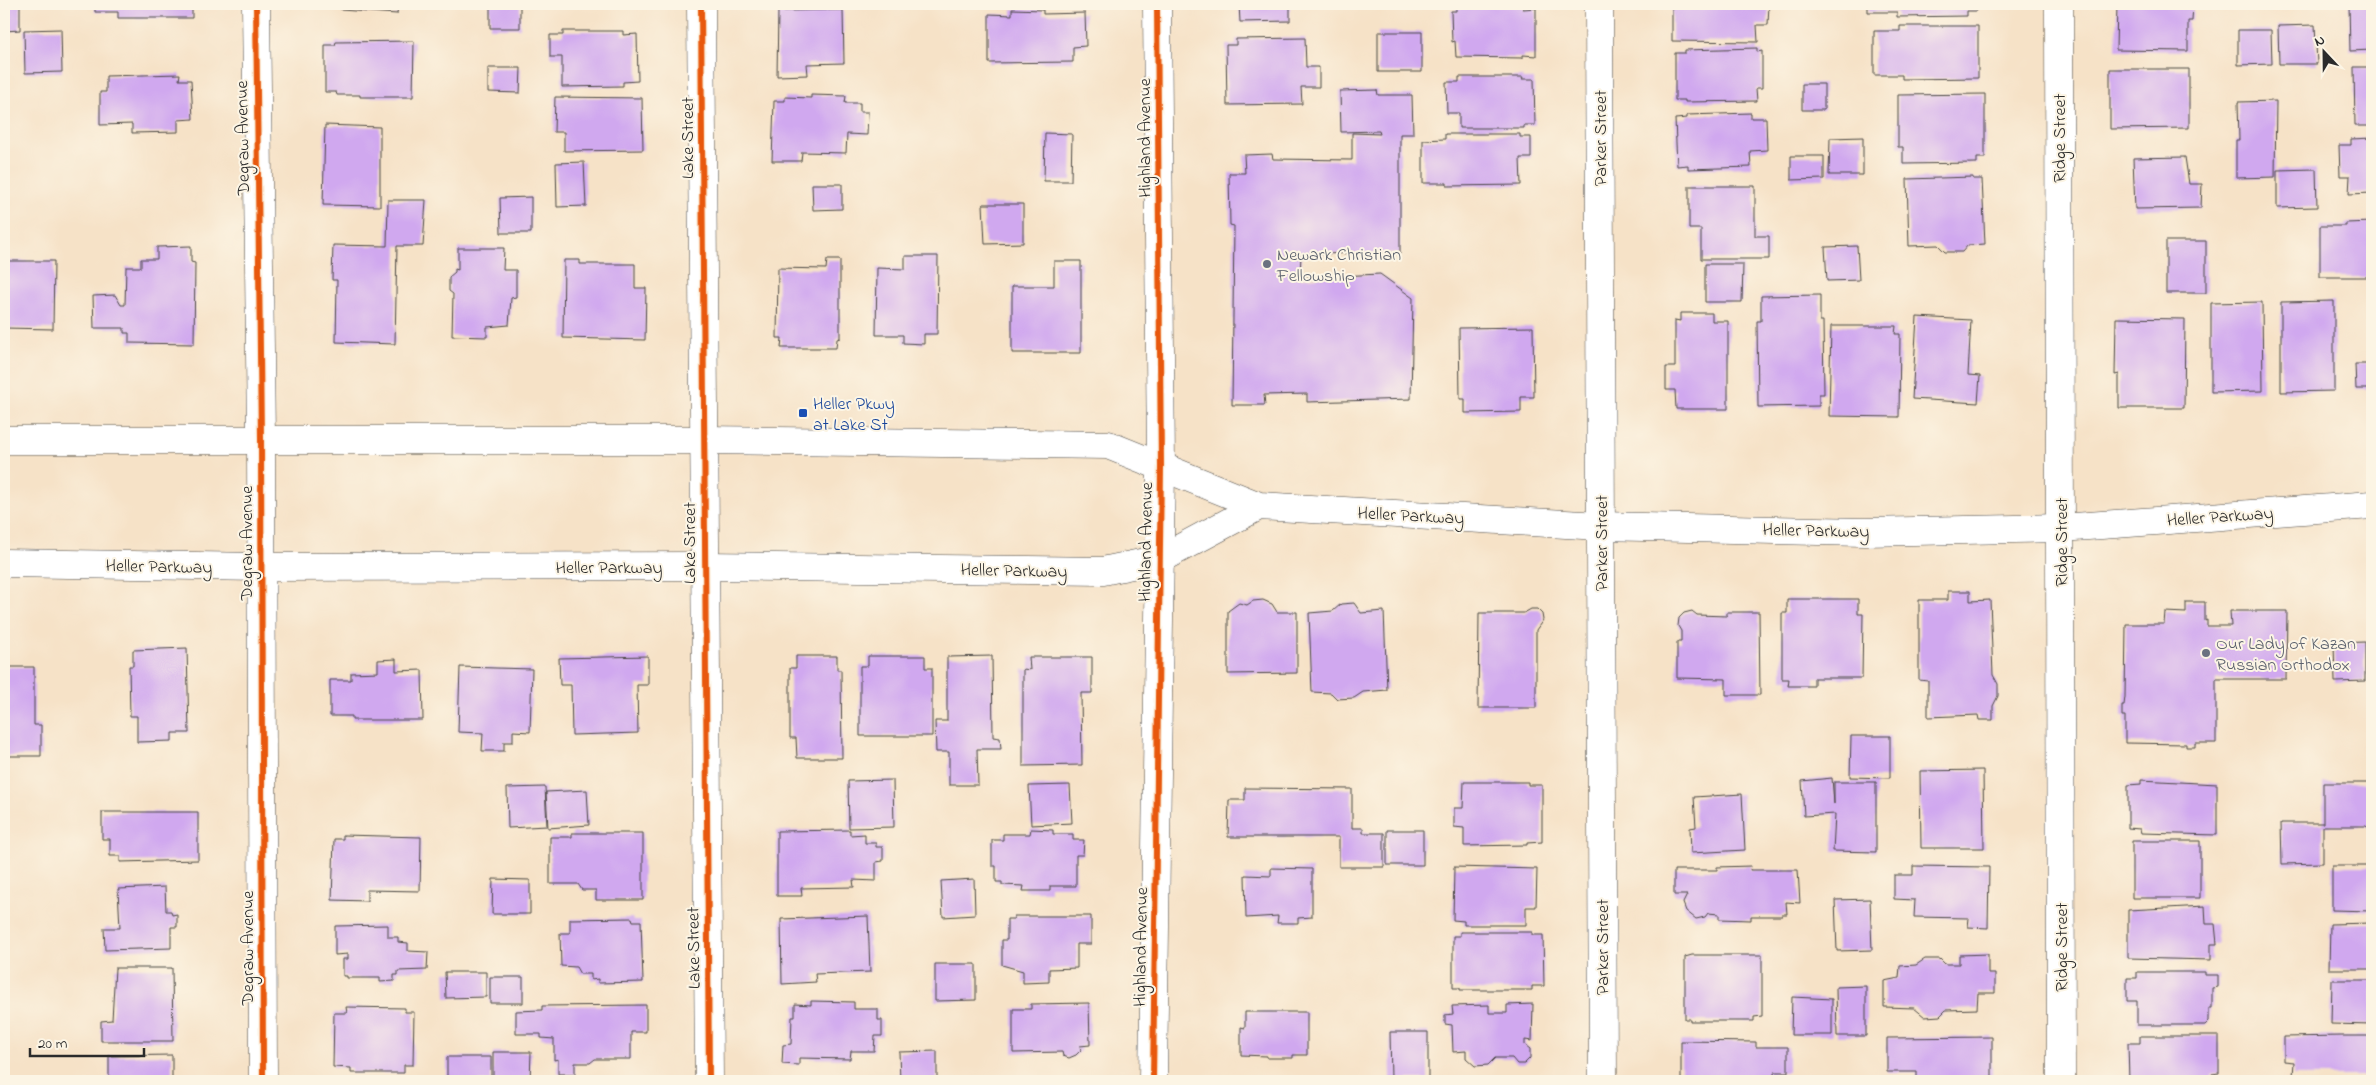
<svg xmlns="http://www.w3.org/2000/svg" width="2376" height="1085" viewBox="0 0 2376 1085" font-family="'Indie Flower',sans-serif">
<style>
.building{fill:#d0a8ef}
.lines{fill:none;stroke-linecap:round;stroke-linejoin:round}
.minor-casing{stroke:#494642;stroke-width:29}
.tertiary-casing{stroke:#494642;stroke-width:29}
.secondary-casing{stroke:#494642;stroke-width:29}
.minor{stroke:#fff;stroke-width:28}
.tertiary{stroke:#fff;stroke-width:28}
.secondary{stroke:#fff;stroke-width:28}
.cycleway-casing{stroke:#fcf5e5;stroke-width:9}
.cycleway{stroke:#e8590c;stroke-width:6}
.worship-dot{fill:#6b7280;stroke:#fcf5e5;stroke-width:2}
.transit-dot{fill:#1a4fb4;stroke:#fcf5e5;stroke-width:2}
.labels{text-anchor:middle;stroke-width:4;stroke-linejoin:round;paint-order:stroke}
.street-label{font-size:18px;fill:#2b2b2b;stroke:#fcf5e5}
.worship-label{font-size:18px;fill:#5b616d;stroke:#fcf5e5;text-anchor:start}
.transit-label{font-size:18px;fill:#164399;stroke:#fcf5e5;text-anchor:start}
</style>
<rect width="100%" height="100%" fill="#fcf5e5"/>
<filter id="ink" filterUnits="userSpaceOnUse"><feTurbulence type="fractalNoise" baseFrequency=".02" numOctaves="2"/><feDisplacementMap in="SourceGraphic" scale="10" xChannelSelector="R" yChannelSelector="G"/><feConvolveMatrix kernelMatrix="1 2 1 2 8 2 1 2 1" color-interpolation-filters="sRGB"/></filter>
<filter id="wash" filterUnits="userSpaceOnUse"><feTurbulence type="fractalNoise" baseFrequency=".0096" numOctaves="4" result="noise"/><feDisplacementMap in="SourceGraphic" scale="20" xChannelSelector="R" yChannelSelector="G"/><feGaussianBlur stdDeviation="1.12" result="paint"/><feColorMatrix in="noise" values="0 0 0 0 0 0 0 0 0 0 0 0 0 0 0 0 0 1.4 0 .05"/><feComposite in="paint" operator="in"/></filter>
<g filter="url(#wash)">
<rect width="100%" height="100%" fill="#f6e2c7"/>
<g id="blocks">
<path class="building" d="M4,4H20V30L4,31Z
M95,4H192V18H118V12H95Z
M335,4H398L397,14L341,10V6Z
M490,4H520V28H490Z
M1239,4H1290V21L1240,22Z
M1672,4H1769L1768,25H1757L1758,42L1672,41Z
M1868,4H1977V11H1967V16L1897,17V12H1868Z
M2117,4H2193L2192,21H2188V51L2116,50Z
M2349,4H2372V50L2350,51Z
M1523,6V9L1536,8V56L1523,55V58L1456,57L1455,41L1452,42L1451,11H1456V7Z
M1012,9L1043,10V14L1085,13L1086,46L1073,47V62L989,63V14L1012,15Z
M843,10L844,63L807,64L808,75L777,76L778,11Z
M2315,25L2317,64H2279L2278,26Z
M1900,26H1978V78L1902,79V75H1874V31H1900Z
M61,29L62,72L25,73L24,30Z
M2238,30H2271L2272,64L2238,65Z
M563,31H623V35L637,34L638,81L623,82V86L562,87V57H550V35H563Z
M1378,32H1422V72H1378Z
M1305,38L1306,67H1319V87H1301L1302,104L1227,105L1226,45H1236V39Z
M414,41L413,97H360V95H337L336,92H325V45H335L336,42Z
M1757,48V52L1762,51V88H1756L1757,101L1685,102V100H1675V53H1685V50Z
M2354,67H2372V126H2355Z
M488,68H521L520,93L488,92Z
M2110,69H2189V128L2110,129Z
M180,74L179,80H191L193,119L178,120V132L132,133V124L100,125V92H106V76Z
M1459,77H1523L1522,79H1534L1535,125H1524V128H1459V113H1447L1446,82H1459Z
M1802,84H1824V110H1802Z
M1377,90L1378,95H1412L1413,134H1400V253L1301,254L1300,278L1380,274L1413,298L1411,399L1307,402V394L1264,395L1265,405H1232L1234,226L1230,225L1229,173H1245L1244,155L1272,154L1273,159L1352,160V133L1380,134L1379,131L1341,132L1340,91Z
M1985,94V158H1977V163L1903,164V147H1898V95Z
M811,95L846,96L845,103H860V112H868L867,135L847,134L846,153L802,152L801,161H772L774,101H785V97L811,98Z
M555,97L642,98L643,150L564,151V132H554Z
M2276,101L2275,177L2236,178V140H2239L2238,102Z
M1751,113V118H1766L1767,150L1750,151L1751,167L1688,169V165L1677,166L1675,119L1687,118V115Z
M325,125L380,127V206L323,205Z
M1045,133L1072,134L1071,181H1044Z
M1445,134H1520V137H1531V158H1520L1521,185L1447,186V183H1423V140L1445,139Z
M1863,137V175H1829L1830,138Z
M2372,138V193L2349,194L2350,176H2340L2339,145H2351V139Z
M1791,156H1824V179L1791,180Z
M2185,157L2189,184H2202L2201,208L2135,209L2133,158Z
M584,162L586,206L557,207L556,163Z
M2316,169L2317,207L2277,208V170Z
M1973,177V179H1982L1985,244L1968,245L1962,252H1945L1938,245L1909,246L1907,179Z
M812,184H842V209L813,210Z
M1689,186H1755V236H1769V259H1701V229H1689Z
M531,197V233H501L500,198Z
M388,200H426L423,246H397L395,344L336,342L337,280H332L333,245L387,246Z
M983,204H1023V243L985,244Z
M2372,222V277H2320V226H2346V223Z
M2166,241H2206V293H2166Z
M191,246V262L195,263L194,344L129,343V333H124V328H94L93,296L115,295L121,305H125L126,267H141V259H157V247Z
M1857,246L1859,280L1827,281L1825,247Z
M458,248H504L503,270H516V297L511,298L509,325L487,327V337L452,336L453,294L449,291V277L455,272V269L458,270Z
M905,256H938L937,334H924V344L903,343V335H876L877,268L905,269Z
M564,260H580V264H635V288H646L645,340L563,338Z
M827,260H840V338L837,339L836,348H781L782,338H777L778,268L826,269Z
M4,261H54L53,329L4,328Z
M1054,261H1081V353H1012V286H1054Z
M1705,264H1743L1742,302H1705Z
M1820,295V321H1823L1824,394H1819V406L1758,407L1757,321H1761V296Z
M2334,301V391L2281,392V302Z
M2262,302L2263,391L2211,392V303Z
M1680,313H1712V321H1728V409H1676L1675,390H1666V367H1675V320L1680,321Z
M1917,317L1971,320L1968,375L1980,376L1978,403L1912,399Z
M2116,318L2185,319L2184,408H2119V374L2115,375Z
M1831,326H1896L1895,334H1900L1899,417L1829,416Z
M1533,327L1534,397H1521V412L1465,413V399H1460L1459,328Z
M2370,361H2372V395H2369V389H2356L2355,364H2370Z
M1948,591H1970V601L1990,600L1993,675L1998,684V696L1993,706V720H1979L1978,715L1928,717V681L1919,680V600H1948Z
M1787,599H1858V614H1863L1862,678H1814V686H1788L1789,679H1782V613H1787Z
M1263,600L1272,604L1277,612H1297V673L1228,674V611L1239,603L1247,605L1253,601Z
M2186,602H2205V621L2207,620V626H2231L2230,611H2287L2286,679H2216V743H2195V747H2186V744L2125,743V716H2122V705H2124L2125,697L2126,624H2164L2165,612L2186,613Z
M1354,603L1361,613L1384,611L1387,690L1363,692L1354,698L1337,699L1331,693L1312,692L1309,613L1333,611L1341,604Z
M1531,609H1537L1542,614L1543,620L1536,630V708H1478L1479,613H1524Z
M1692,611L1697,615L1727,616V612H1759L1760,695H1726V679L1677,678V642H1681V631L1678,626L1679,618L1684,613Z
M2365,642V681L2335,682L2334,643Z
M187,648L189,733H172V741L137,742V716H130L129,666H133V650Z
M648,656V685H637L638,733L572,735L571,685H560L559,658Z
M796,656H837V670H841L842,758H797L796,738H790V668H796Z
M868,656H925V668H932V736H860V666H868Z
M992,656L993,737L1000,738L1001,749H977L978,785H949V752H936L935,721H947V657Z
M1029,657H1092V693H1081L1082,765L1023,766V669L1030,670Z
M396,659V671L422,670L423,720H352V716H330V680H351V673L378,672V660Z
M4,667H34V725H41V756H4Z
M460,667L532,669L530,732L513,731V742H504V751H482L483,733L458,732Z
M1851,736H1890V778L1850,777Z
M1983,770L1984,848H1921L1920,771Z
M1832,778L1834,804V782H1876V852L1833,851L1835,814L1804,816L1802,781Z
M893,780L894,827L849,828L848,781Z
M2141,780L2217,784V835L2141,833L2140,829L2128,828V785L2141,784Z
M1464,782H1528V785H1542V842L1527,843V845L1464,846V828L1454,827V808H1463Z
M2323,783H2372V831L2366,826H2323V863L2282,864L2281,823H2323Z
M1070,785L1072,823L1031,825L1029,786Z
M545,787L547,826L508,828L507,788Z
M1245,788L1352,789V828H1363V833H1384V867H1339V837H1228L1229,800H1245Z
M587,790L589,825L548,828L546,792Z
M1742,794L1745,850L1691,853L1690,828L1696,827L1694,797Z
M102,812H198V860L120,862V856H110V839H102Z
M1031,829L1053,830V834H1073V840H1084L1083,855H1076V886H1050V891H1023L1024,886L1002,885V882H996V866H992V840H1003V834H1030Z
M850,830V835L865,834V843H876V847H883V861L876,862V881L853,880L854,887L801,888L802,896H777V831Z
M1387,830H1423V865H1387Z
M572,833H643V900H596V890H582L578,884H550V837H572Z
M343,835L421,837L420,891L367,890V901L332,900L334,839H343Z
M2132,841H2200V898H2132Z
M1751,866L1750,870H1798L1800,903L1786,902L1787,914H1782V916H1751V920L1719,919V914L1708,913L1705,917L1696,919L1686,911L1683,903L1687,895H1674V870H1717V867Z
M1913,866L1989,867L1988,928L1968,927L1969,918L1914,917L1915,900L1894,899V875H1913Z
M2332,866H2372V911L2332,910Z
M1454,867L1537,869L1536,907H1526V925H1464V921L1453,920Z
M1271,868L1312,869V917L1298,918V923H1277L1278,916L1246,918L1245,875L1271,876Z
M493,879L530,880V914H492Z
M974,879L975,915L943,917L941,881Z
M165,887L166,911H171L172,915L177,914V927H171V948L105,950L104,928H120L118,889Z
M1870,899L1872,950L1837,951L1835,900Z
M2205,906L2206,924H2215L2217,944H2211V960L2128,958V910Z
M868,916L870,972L815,974L816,982L782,984L781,919Z
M1014,916H1091V944H1077V968L1049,969V982L1023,983V971L1002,965V940H1007V919H1014Z
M632,918L633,921H641L643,982L598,983V979L591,980V974H580L576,967L561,966L560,933H570V919Z
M2372,923V969H2329L2330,924Z
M388,925V937H398V942L408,943V951L428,952L427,970L398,971V975H394V981L380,982V978H347V976H343V959H348V954L335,955V926Z
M1460,932H1532V935H1543L1544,986H1532V990H1460V988H1453V936H1460Z
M1988,954V974H1995V993H1978L1977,1009L1946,1010L1940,1016L1925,1017L1914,1008L1884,1007V981L1899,978L1900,966L1916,965L1925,959H1940L1945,964H1959V955Z
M1692,955H1762V1016L1754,1017V1021H1690V1019H1685V957Z
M935,964H976V1000L935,1001Z
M115,968H172L173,1041H101V1021L112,1020Z
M445,972H486V997L446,998Z
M2137,972H2205V975H2218V987L2212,988V1008H2209V1021L2205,1025H2137V1001H2127V978H2137Z
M490,977H523V1003H490Z
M2332,980H2372V1025L2331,1024Z
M1866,986V1036H1837L1836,987Z
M1792,997L1832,999V1035H1791Z
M811,1001L854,1002V1009H878V1020H882V1036H875L874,1051H851L850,1059L799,1058V1065L782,1064L783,1045L791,1044L792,1017H795V1004L811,1005Z
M1089,1003L1090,1045L1080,1046L1081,1050L1076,1055L1069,1058L1063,1056L1062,1052L1013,1053V1009H1031V1004Z
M1533,1004L1532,1041L1525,1040V1045L1530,1049V1058L1524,1064H1517L1512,1058H1495L1488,1065L1475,1066L1466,1058V1051L1453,1052L1452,1025L1445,1024V1015L1453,1014L1452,1006L1489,1005V1013H1507V1005Z
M646,1005V1032H631V1059H595L590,1063H575V1074H558V1059L554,1060V1039L541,1038V1034H516V1011L542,1010V1006Z
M346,1007L405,1008V1012H414L413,1065H404V1073H351V1068L333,1067L334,1013H347Z
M1245,1012H1307V1055H1293V1058H1267V1056L1241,1055V1027L1245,1028Z
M1390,1032H1428V1079H1391Z
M2140,1036H2219V1073L2212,1074V1081H2129L2128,1043H2140Z
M2342,1036H2372V1079L2370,1076H2293L2294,1062L2284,1061V1037Z
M1992,1037V1081H1917V1072H1887V1038Z
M1681,1041L1756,1042V1047H1788V1072H1774V1081H1681Z
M937,1051V1081H900L899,1052Z
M493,1052H531L530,1081H493Z
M172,1055V1081L109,1080V1056Z
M447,1057H491V1081H447Z"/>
</g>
</g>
<g filter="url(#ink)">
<use href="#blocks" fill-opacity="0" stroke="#494642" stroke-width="1"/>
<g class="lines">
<defs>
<path id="minor" d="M256,4L261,439L263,1081
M1599,4L1603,1081
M2059,4L2061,1081
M1153,1081L1161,467L1157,4"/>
<path id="tertiary" d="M701,4L709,1081"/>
<path id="secondary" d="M4,440H703L1108,445L1259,506L1600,526L1864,532L2061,528L2372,505
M4,563L261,567L704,566L1103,571L1160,559L1259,506"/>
</defs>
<use href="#minor" class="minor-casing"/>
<use href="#tertiary" class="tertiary-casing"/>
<use href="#secondary" class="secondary-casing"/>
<use href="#minor" class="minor"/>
<use href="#tertiary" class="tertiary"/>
<use href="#secondary" class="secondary"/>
<defs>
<path id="cycleway" d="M256,4L261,439L263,1081
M701,4L709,1081
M1153,1081L1161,467L1157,4"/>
</defs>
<use href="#cycleway" class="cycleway-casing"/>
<use href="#cycleway" class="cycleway"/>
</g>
</g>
<g class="worship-dot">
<circle cx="1267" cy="264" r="5"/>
<circle cx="2206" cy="653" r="5"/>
</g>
<rect class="transit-dot" x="798" y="408" width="10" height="10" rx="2.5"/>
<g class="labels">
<g class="street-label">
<text transform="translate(242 138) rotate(-91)" y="6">Degraw Avenue</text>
<text transform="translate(687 138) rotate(-90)" y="6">Lake Street</text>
<text transform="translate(1144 138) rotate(-90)" y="6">Highland Avenue</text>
<text transform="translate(1600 138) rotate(-90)" y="6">Parker Street</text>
<text transform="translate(2059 138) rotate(-90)" y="6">Ridge Street</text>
<text transform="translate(1411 515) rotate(3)" y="6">Heller Parkway</text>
<text transform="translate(2220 516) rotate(-4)" y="6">Heller Parkway</text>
<text transform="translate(1816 530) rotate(1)" y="6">Heller Parkway</text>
<text transform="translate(1145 542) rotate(-89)" y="6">Highland Avenue</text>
<text transform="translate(2061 542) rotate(-90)" y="6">Ridge Street</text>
<text transform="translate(246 543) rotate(-90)" y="6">Degraw Avenue</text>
<text transform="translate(689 543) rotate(-90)" y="6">Lake Street</text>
<text transform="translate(1601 543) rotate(-90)" y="6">Parker Street</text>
<text transform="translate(159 566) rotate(1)" y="6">Heller Parkway</text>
<text x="609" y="573">Heller Parkway</text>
<text transform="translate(1014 570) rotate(1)" y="6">Heller Parkway</text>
<text transform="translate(1140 947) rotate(-89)" y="6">Highland Avenue</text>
<text transform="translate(1602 947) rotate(-90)" y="6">Parker Street</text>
<text transform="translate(2061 947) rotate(-90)" y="6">Ridge Street</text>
<text transform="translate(247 948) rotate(-90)" y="6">Degraw Avenue</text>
<text transform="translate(693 948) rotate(-91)" y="6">Lake Street</text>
</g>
<g class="worship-label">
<text x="1277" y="260">Newark Christian<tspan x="1277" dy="21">Fellowship</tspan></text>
<text x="2216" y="649">Our Lady of Kazan<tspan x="2216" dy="21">Russian Orthodox</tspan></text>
</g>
<g class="transit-label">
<text x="813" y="409">Heller Pkwy<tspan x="813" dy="21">at Lake St</tspan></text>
</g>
</g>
<rect width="2376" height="1085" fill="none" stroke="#fcf5e5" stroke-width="20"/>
<g transform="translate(2324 52) rotate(338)" stroke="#fcf5e5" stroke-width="4" paint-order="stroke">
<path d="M0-4L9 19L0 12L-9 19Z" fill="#2b2b2b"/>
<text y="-8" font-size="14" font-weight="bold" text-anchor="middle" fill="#2b2b2b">N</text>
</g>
<path d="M30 1048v8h114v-8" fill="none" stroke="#2b2b2b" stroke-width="2.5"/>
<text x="38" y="1048" font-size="15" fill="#2b2b2b" stroke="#fcf5e5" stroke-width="4" paint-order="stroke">20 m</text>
</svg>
